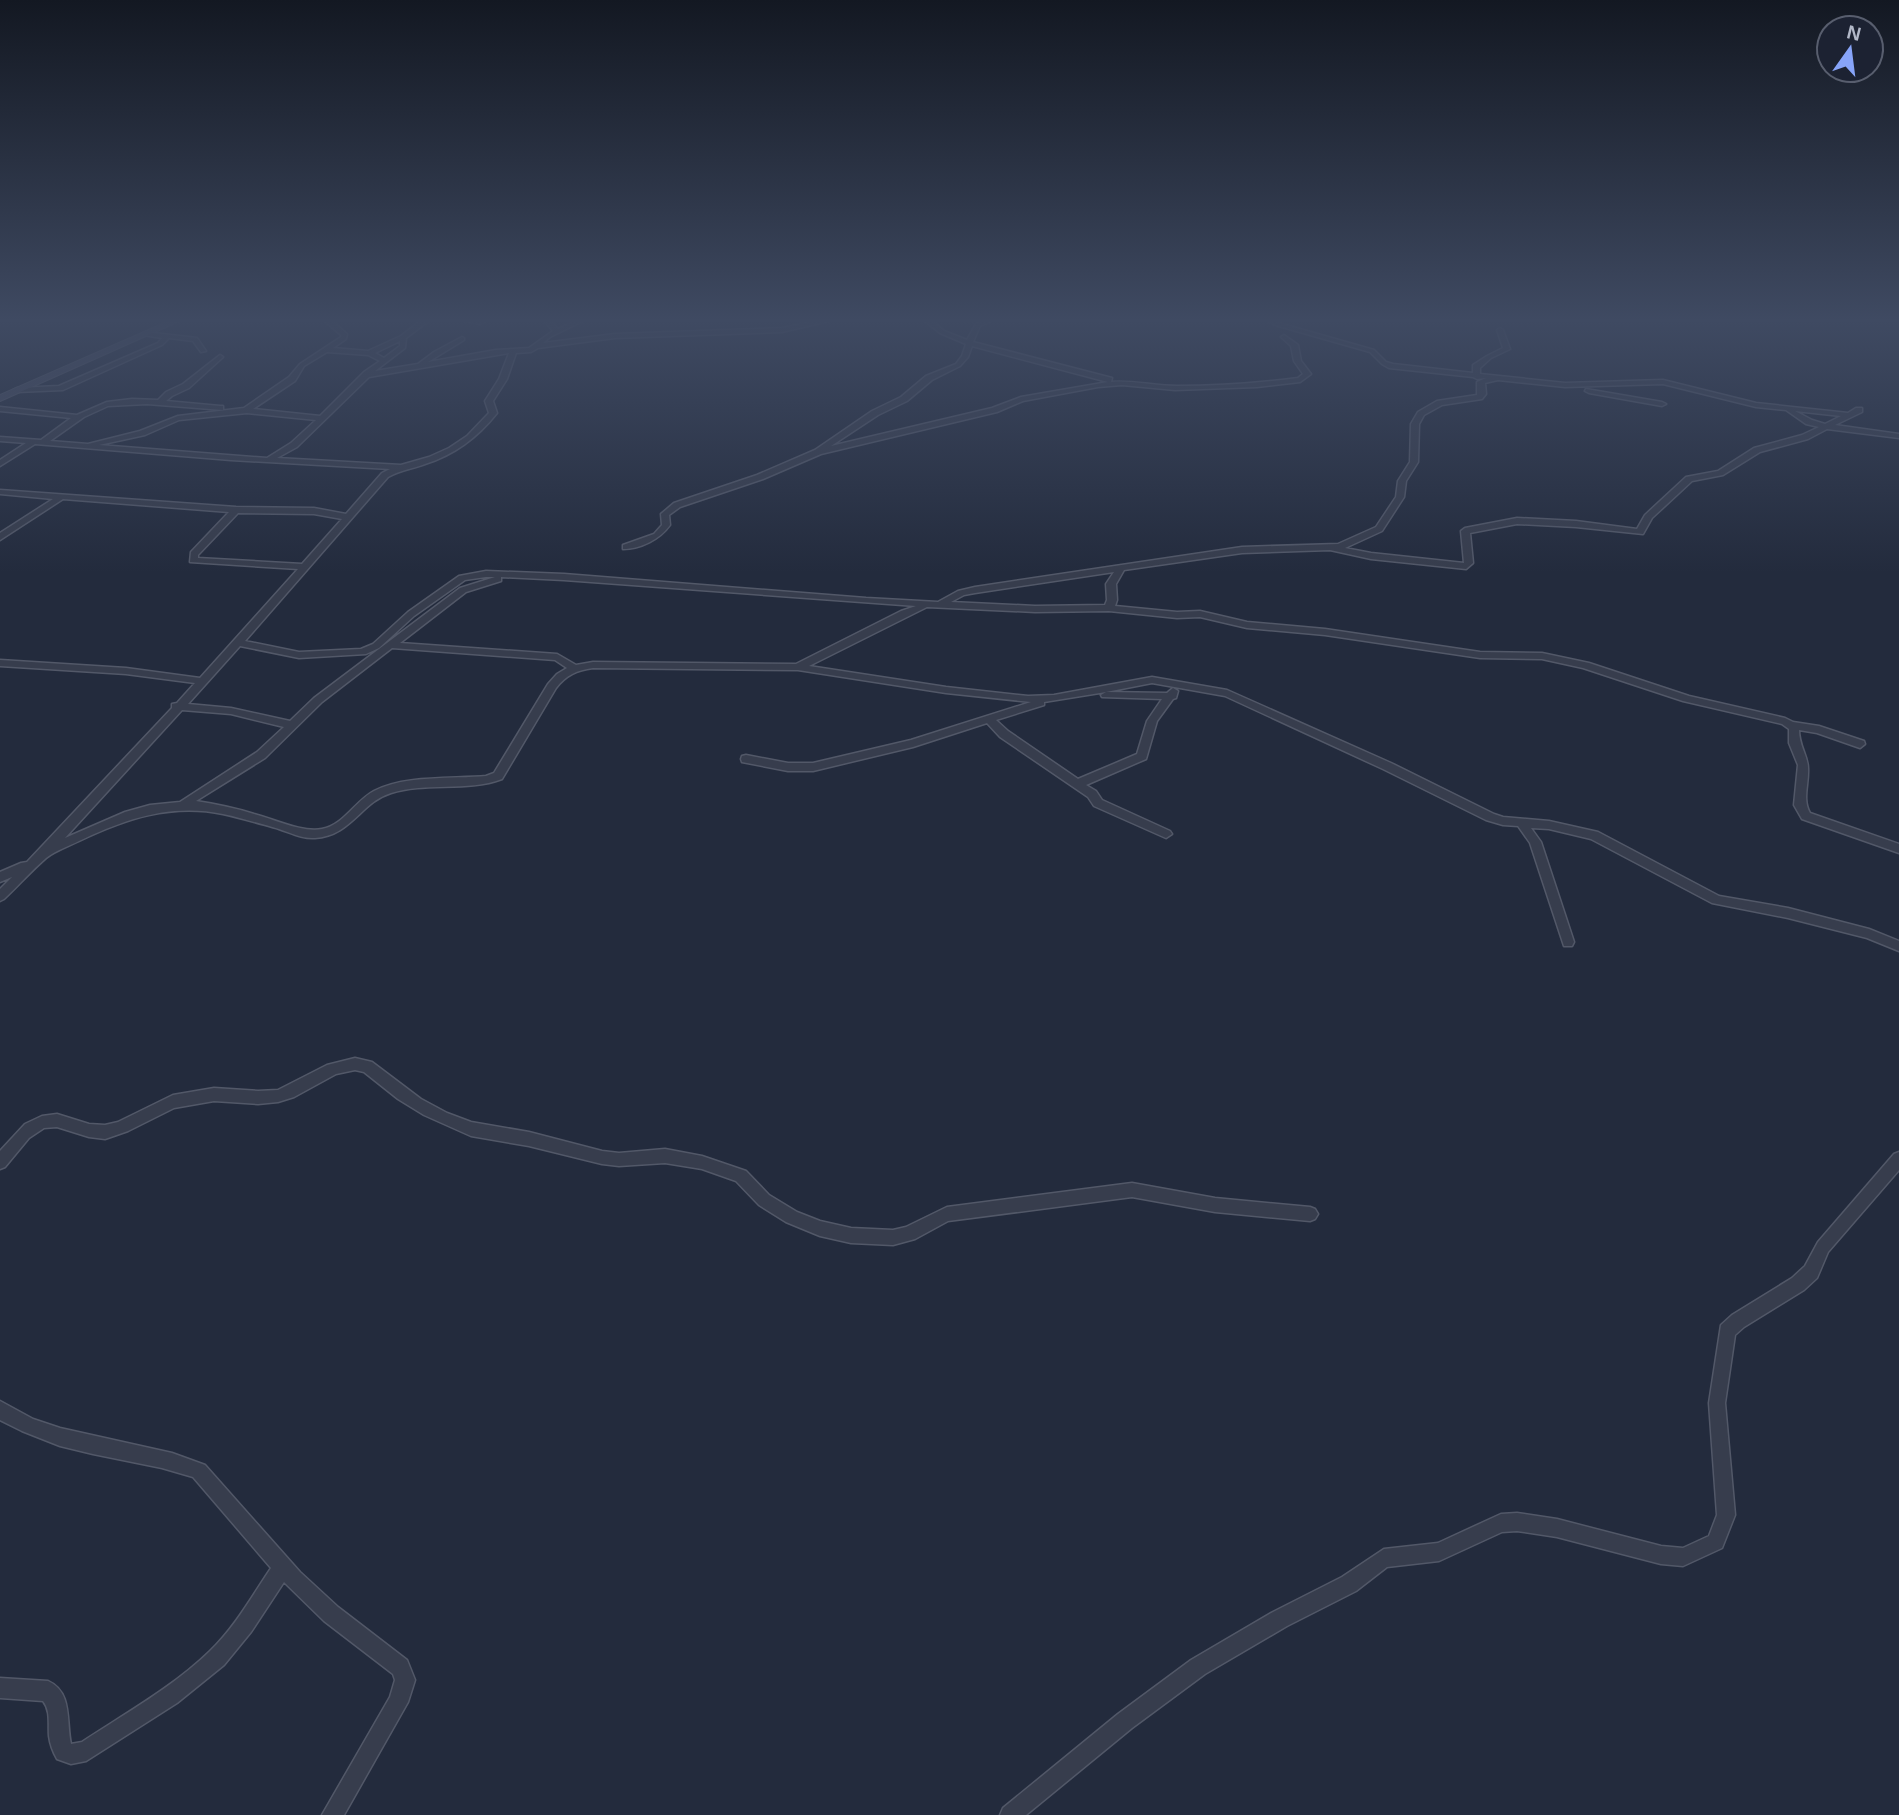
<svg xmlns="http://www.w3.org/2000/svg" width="1899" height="1815" viewBox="0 0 1899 1815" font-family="Helvetica,sans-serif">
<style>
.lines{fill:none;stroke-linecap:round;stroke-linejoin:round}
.street-casing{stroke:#525868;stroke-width:3}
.secondary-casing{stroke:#525868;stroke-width:2}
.street{fill:#373d4d;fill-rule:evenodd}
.secondary{fill:#454b60;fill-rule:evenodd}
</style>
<rect width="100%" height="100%" fill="#232b3d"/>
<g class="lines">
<defs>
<path id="street" d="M313,318L330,319L347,334L346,339L333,348L368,351L401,336L424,318H469L479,320L492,318L480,324L461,320H430L406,338L405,348L375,371L418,364L434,352L462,337L464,338V340L428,362L496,350L529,348L553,331L542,318H548L558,329L581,318H589L550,337L543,343L615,334L782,328L831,318H842L782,332L615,338L538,348L531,352L516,353L507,379L493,401L497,413C478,437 454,455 425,464C412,469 400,470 388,477L245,641L299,652L361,649L373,644L408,612L459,576L486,571L564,574L866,598L938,602L958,591L975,587L1242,547L1338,544L1376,527L1396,497L1398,481L1410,462L1411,424L1418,412L1437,401L1477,395V382L1486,378L1477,379L1473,377L1389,368L1382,364L1370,352L1275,325L1263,318H1270L1279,323L1374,350L1386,362L1393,364L1473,373V365L1487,356L1503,348L1497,330L1500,328L1503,330L1510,349L1491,358L1480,368V374L1565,383L1663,380L1756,403L1848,413L1856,408H1862V412L1835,425L1899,434V438L1827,429L1808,439L1760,452L1723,475L1692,481L1652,518L1643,534L1576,527L1517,524L1470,533L1473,563L1466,569L1371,559L1330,550L1242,553L1124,570L1116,584L1117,600L1115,606L1177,612L1200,611L1247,622L1325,629L1480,652L1542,653L1589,663L1689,696L1785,718L1793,722L1819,726L1864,741L1865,744L1860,748L1817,733L1799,730C1799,746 1808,756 1808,768C1809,784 1802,799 1810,813L1899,844V853L1802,819L1794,805L1798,765L1789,743V729L1782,724L1683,701L1583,668L1542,659L1480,658L1325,635L1247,628L1200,617L1177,618L1109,611L1035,612L927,607L809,666L946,687L1028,696L1054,695L1152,677L1227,690L1391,763L1494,814L1503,817L1549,821L1598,832L1719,896L1788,908L1869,929L1899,941V951L1867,938L1788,918L1712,903L1591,839L1549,829L1531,828L1541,842L1574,942L1572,946H1564L1530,843L1518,826L1503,825L1486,820L1383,769L1225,696L1152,683L1106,692L1167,693L1173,688L1178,691L1176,698L1173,699L1157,721L1146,759L1086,785L1096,791L1102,800L1170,831L1172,834L1166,838L1094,806L1088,797L1000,737L987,723L913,747L813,771H788L742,762L741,759L742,756L746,755L788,763H813L911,740L1031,702L946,693L798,670L593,668C577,670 566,675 556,688L502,779C467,792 427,782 391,793C361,802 351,836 315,838C303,839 291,833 279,829C261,824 242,818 223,814C171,803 125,819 79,841C69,846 55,851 46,858C31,871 18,886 4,899L0,901V889L12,877L0,882V872L21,863L27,862L172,708V704L177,703L195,683L126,674L0,666V660L126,668L200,678L298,569L190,562L191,552L229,512L63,499L0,540V533L53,499L0,494V490L236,507L314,508L346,514L382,473L390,469L231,460L35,444L0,466V460L26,443L0,441V437L41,440L71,418L0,411V407L77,415L107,402L132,399L158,400L166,392L183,384L220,355L223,357L222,358L189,388L172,396L166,401L220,406H223V410L147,404L108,406L84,417L50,441L88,444L140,431L178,416L244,408L289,377L300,364L341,337V335L326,322ZM400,341V346L384,358L375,353ZM327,352L368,355L380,361L364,372L320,416L253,409L295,381L304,366ZM509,353L499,379L485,401L489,413L467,436L449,448L429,457L401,465L277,458L297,447L369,377ZM1498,380L1565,387L1663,384L1756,407L1786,410L1806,424L1819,427L1802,435L1754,448L1718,471L1686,477L1645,515L1637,529L1576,521L1517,518L1465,528L1461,531L1464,563L1371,553L1345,548L1382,531L1404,497L1406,481L1418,462L1419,424L1424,415L1442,405L1482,399L1486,394L1485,383ZM1795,411L1841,416L1825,424L1812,420ZM247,413L316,420L291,443L267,458L99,445L145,435L179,420ZM238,513L314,514L342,519L302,564L198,558V555ZM1114,572L1106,584L1107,600L1105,605L1035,606L951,602L964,595L975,593ZM486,577H495L460,588L314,698L290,721L231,708L188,704L240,646L299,658L366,654L379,648L414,616L465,580ZM501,577L564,580L916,606L901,611L796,664L593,662L576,665L557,654L400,643L466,592L501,581ZM392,648L555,660L567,668L557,674L548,684L494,773L486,776C452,779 404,775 374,791C355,801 344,825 322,829C302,833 274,819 254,814C235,808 216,804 196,801L265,758L322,702ZM1106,692L1101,695L1102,697L1162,699L1147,721L1137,754L1078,779L1008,731L996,720L1044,705V702ZM182,710L231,714L284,727L257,752L180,802L150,805L125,812L65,838Z
M921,318H998L980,326L973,342L1112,378L1111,382C1133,380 1154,386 1177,386C1217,386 1258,383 1298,378L1303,374L1294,361L1291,346L1281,337L1284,335L1298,345L1301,361L1311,374L1300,382L1257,387L1175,390L1122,385L1098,387L1023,401L997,412L821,454L763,479L680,507L669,515L670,525C660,539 641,549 623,549V545L654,534L662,525L661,514L674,503L757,475L815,450L872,411L901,397L926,376L956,364L962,356L966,344L940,333ZM931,320L982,321L976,324L967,340L944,331ZM972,346L1108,382L1021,397L992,408L831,446L878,415L907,401L932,380L960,366L968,357Z
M145,332L197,338L206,351L201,352L193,341L169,338L162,345L63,390L17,392L13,390L17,388L59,386L158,343L162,338L143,335L142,334Z
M1586,389L1662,402L1666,404L1662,406L1589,393L1585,391Z
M355,1058L372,1062L421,1099L447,1113L471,1122L529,1132L602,1151L619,1153L665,1149L702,1156L746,1171L769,1195L797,1212L820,1221L851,1228L893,1230L906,1227L947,1207L1132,1183L1215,1198L1310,1207L1315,1209L1318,1214L1315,1219L1310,1221L1215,1212L1132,1197L948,1221L915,1239L893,1245L851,1243L820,1236L786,1222L759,1205L736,1181L702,1169L665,1163L619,1166L602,1164L529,1146L471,1136L424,1115L398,1099L364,1072L355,1070L336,1074L294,1097L278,1102L258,1104L214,1101L174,1108L128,1131L105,1139L89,1137L57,1127L44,1128L29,1138L5,1167L0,1169V1151L25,1124L42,1116L57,1114L89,1124L105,1125L118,1122L173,1095L214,1088L258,1091L278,1090L327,1065Z
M1899,1152V1170L1828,1252L1817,1278L1804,1290L1744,1327L1735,1335L1725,1403L1735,1515L1722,1548L1683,1566L1661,1564L1557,1537L1517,1531L1502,1532L1439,1561L1387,1567L1356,1591L1287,1626L1205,1674L1132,1728L1026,1815H1000L1003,1808L1118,1714L1191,1660L1273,1612L1342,1577L1384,1549L1438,1543L1501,1514L1517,1513L1557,1519L1661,1546L1683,1548L1709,1536L1717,1515L1709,1403L1721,1325L1732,1315L1792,1278L1805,1266L1818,1242L1894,1154Z
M0,1401L33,1419L60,1428L172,1453L205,1465L300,1572L338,1607L407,1660L415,1680L408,1702L344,1815H322L390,1697L395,1680L393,1674L324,1621L284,1582L251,1632L224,1665L177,1703L86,1761L71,1764L57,1759C53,1752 50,1744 49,1736C48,1724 51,1711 43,1701L0,1698V1678L48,1681C73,1692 66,1722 71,1744L82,1742C126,1713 173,1687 210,1651C235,1627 252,1596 271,1568L193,1477L162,1468L93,1454L60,1446L22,1431L0,1420Z"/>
<path id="secondary" d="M176,318H186L0,401V395Z"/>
</defs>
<use href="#street" class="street-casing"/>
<use href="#secondary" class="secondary-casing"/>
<use href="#street" class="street"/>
<use href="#secondary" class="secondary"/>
</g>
<linearGradient id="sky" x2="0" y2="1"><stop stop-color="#131822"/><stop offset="0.56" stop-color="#3f4a62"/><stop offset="1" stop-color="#3f4a62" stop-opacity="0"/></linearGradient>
<rect width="1899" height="572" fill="url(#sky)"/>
<g transform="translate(1850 49) rotate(14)"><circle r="33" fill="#1c2232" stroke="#585e6e" stroke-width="2"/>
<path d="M0-5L12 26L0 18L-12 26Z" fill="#87a4f9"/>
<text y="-10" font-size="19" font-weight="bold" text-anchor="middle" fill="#b2b8c8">N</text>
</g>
</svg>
